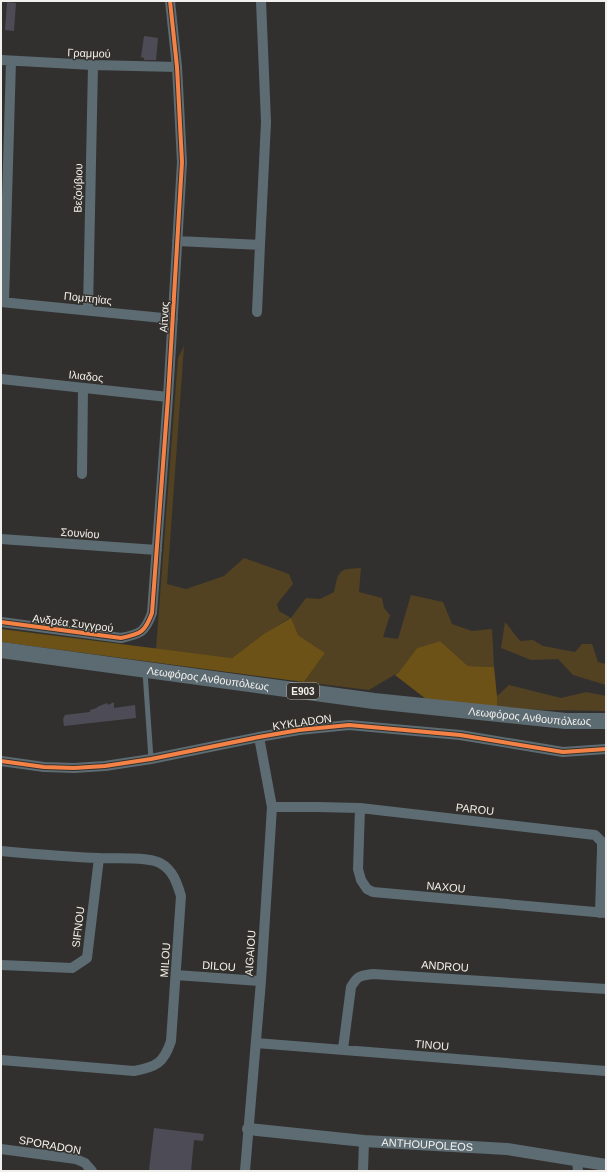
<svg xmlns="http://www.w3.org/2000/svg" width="607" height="1172" viewBox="0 0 607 1172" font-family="Arial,sans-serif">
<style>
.green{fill:#524222}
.forest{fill:#6c5216}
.building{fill:#4d4c56}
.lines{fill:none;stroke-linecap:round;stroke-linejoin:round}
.service{stroke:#5d6c73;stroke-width:5}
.minor{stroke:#5d6c73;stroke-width:10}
.tertiary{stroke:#5d6c73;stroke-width:12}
.primary{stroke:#5c6b72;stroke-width:16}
.cycleway-casing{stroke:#34312c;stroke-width:6}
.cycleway{stroke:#f48246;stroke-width:4}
.labels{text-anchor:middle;stroke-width:3;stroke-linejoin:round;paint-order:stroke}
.shield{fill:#34312c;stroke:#b9b7b3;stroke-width:1}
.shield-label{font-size:10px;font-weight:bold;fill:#f2f0ed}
.street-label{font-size:11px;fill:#f2f0ed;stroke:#34312c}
</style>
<rect width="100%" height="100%" fill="#32302e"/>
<path class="green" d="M184,346L167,584L186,589L224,576L244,558L289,574L293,584L277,604L279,611L291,618L306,598L320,599L334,592C339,570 338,569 361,568L359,592L382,598L384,608L390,615L383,637L398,639L411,595L443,602L452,624L472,631L492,629L494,667L468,666L440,641L417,648L399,672L369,690L304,682L325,653L298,635L290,618L265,633L232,658L156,649L178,358Z
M505,622L520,641L533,640L543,646L575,652L582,644H592L598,662L606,664V685L573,675L558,659L531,660L501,648Z
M509,685L561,698L586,692L606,696V711L497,709V696Z"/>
<path class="forest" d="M291,618L298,635L325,653L304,682L1,642V629L232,658L265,633Z
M440,641L468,666L494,667L497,696V709L426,699L395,675L399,672L417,648Z"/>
<path class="building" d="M7,2L16,3L14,31L5,30Z
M144,36L158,38L156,60H144V58L141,57Z
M114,702V708L135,705L136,718L64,726L63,719L65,715L90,712V710L97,708V707L107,703L108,705Z
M154,1128L204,1134L203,1141L194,1140L191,1171H155L149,1170Z"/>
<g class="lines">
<path class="service" d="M145,672L151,759"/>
<path class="minor" d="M1,60L93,65L177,67
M177,241L260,245L257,312
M260,245L266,122L261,1
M1,302L173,319
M4,302L11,61
M88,310L93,65
M1,379L168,397
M82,474L83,388
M1,539L157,550
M1,622L121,638C141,634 145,632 152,613L168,397L182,162L177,67L170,1
M1,761L44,767L74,768L105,766L151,759L259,737L299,730L349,725L460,735L563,752L606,749
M272,807H317L360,808L595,835L602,842V849L600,913
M360,808L358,869L361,880L367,889L373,892L606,913
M1,851C34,854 67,857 99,858C115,859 147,856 160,863C173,870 177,883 181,896L171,1041C164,1063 156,1067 134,1071L1,1060
M1,965L72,968L87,958L99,858
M176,975L261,981
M256,1043L606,1071
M343,1049L351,987C358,975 360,976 373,974L606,989
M1,1149L76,1159L85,1163L92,1171
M577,1161L578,1171
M245,1171L261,981L272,807L259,737
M363,1171L364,1141"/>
<path class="tertiary" id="s1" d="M248,1129L364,1141L507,1149L606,1165"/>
<path class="primary" id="s2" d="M1,650L374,701L566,721H606"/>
<defs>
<path id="cycleway" d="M1,622L121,638C141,634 145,632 152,613L168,397L182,162L177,67L170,1
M1,761L44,767L74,768L105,766L151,759L259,737L299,730L349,725L460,735L563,752L606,749"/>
</defs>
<use href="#cycleway" class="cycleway-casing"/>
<use href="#cycleway" class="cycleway"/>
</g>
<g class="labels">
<rect class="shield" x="287" y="683" width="32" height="16" rx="3"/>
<g class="shield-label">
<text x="303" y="695">E903</text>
</g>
<g class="street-label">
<text transform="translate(89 53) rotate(2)" y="4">Γραμμού</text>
<text transform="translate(78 188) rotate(-89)" y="4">Βεζούβιου</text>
<text transform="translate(88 298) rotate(6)" y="4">Πομπηϊας</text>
<text transform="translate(164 317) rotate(-87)" y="4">Αίτνας</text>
<text transform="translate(86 376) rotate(6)" y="4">Ιλιαδος</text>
<text transform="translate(80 533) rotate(4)" y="4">Σουνίου</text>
<text transform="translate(73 623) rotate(7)" y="4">Ανδρέα Συγγρού</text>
<text dy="4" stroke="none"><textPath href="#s2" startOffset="209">Λεωφόρος Ανθουπόλεως</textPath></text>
<text dy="4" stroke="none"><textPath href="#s2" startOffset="533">Λεωφόρος Ανθουπόλεως</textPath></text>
<text transform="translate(302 722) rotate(-8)" y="4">KYKLADON</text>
<text transform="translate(475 809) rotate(6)" y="4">PAROU</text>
<text transform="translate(446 887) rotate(5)" y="4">NAXOU</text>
<text transform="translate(78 927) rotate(-83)" y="4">SIFNOU</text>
<text transform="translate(250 953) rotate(-86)" y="4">AIGAIOU</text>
<text transform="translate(165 960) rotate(-86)" y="4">MILOU</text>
<text transform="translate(219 966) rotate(4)" y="4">DILOU</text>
<text transform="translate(445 966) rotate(4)" y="4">ANDROU</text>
<text transform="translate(432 1045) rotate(5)" y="4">TINOU</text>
<text transform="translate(50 1145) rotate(10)" y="4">SPORADON</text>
<text dy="4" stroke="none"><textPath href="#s1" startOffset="180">ANTHOUPOLEOS</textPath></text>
</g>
</g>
<rect width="607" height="1172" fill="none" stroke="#f2f0ed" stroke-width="4"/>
</svg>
